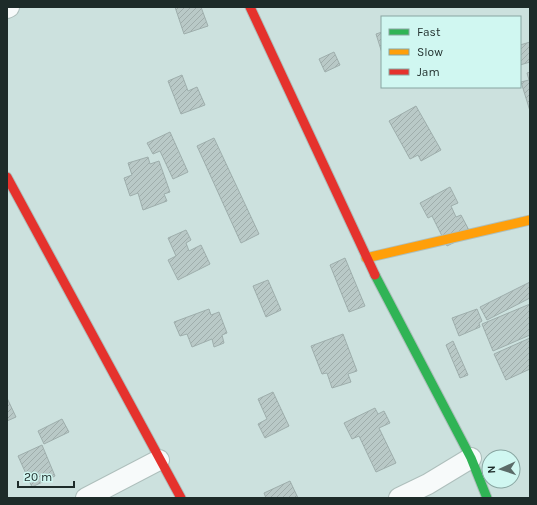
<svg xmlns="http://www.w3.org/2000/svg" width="537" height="505" viewBox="0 0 537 505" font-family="Karla,sans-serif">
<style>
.building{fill:url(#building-hatch);stroke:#9eaeac}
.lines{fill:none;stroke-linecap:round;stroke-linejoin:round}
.street-casing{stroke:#aebfbc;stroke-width:22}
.fast-casing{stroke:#aebfbc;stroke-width:11}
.slow-casing{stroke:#aebfbc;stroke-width:11}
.jam-casing{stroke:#aebfbc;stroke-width:11}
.street{stroke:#f7fafa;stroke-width:20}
.fast{stroke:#30b455;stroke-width:9}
.slow{stroke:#ff9f0a;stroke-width:9}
.jam{stroke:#e5322d;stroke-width:9}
</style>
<defs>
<pattern id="building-hatch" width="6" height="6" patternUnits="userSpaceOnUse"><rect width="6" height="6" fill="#b9c9c7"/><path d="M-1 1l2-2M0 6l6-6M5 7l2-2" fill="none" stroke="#9fadab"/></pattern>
</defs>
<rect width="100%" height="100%" fill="#cce1de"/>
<path class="building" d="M175,7H201L208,26L184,34Z
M382,32V53L376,34Z
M530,42V62L520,65V45Z
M334,52L340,65L325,72L319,59Z
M530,72V111L521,82L529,80L527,73Z
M182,75L188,91L197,87L205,105L181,114L168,81Z
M416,106L441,150L421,161L418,155L410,159L389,121Z
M170,132L188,172L173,179L160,151L153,154L147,143Z
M214,138L259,234L241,243L197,146Z
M148,157L150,164L159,161L170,192L164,194L167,201L143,210L138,193L130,196L124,178L132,175L128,163Z
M450,187L458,203L451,206L456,217L461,215L471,234L447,246L432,216L428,218L420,203Z
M186,230L191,240L186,243L189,251L201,245L210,264L178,280L168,260L176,256L168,238Z
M345,258L365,306L349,312L330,265Z
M268,280L281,310L266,317L253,286Z
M530,282V298L487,320L480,307Z
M530,304V335L493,351L482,324Z
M209,309L211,315L219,312L227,333L222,335L224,343L214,347L212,339L192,347L187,334L180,336L174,322Z
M477,309L482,321L479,323L480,327L459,336L452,318Z
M343,334L357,371L348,374L351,382L332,388L327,373L322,374L311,346Z
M530,338V369L506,380L494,354Z
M453,341L468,375L460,378L446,345Z
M273,392L289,426L265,438L258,424L267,419L258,399Z
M7,398L16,417L7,421Z
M375,408L378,414L384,411L390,423L379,428L396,463L376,472L359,436L352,439L344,423Z
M62,419L69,432L44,444L38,431Z
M42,445L55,476L32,487L18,456Z
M290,481L298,498H266L264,493Z"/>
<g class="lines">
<defs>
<path id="street" d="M7,8L9,7
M86,498L159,460
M399,498L428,484L471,458"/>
<path id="fast" d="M375,275L471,458L487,498"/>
<path id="slow" d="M366,258L530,220"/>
<path id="jam" d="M250,7L375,275
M7,177L181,498"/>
</defs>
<use href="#street" class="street-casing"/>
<use href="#fast" class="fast-casing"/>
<use href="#slow" class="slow-casing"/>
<use href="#jam" class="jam-casing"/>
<use href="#street" class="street"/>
<use href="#fast" class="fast"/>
<use href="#slow" class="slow"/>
<use href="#jam" class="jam"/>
</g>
<rect width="537" height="505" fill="none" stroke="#1d2b29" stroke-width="16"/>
<rect x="381" y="16" width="140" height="72" fill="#d0f7f1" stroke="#88a5a1"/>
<rect x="389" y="29" width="20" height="6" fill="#30b455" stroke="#88a5a1"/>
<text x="417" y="36" font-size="12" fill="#1d2b29">Fast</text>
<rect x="389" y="49" width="20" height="6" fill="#ff9f0a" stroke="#88a5a1"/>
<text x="417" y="56" font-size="12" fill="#1d2b29">Slow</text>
<rect x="389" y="69" width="20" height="6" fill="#e5322d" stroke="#88a5a1"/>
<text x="417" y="76" font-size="12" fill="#1d2b29">Jam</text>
<g transform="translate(501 469) rotate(267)"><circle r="19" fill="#d0f7f1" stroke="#88a5a1"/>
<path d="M0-3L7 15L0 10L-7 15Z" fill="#5a6b68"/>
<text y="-6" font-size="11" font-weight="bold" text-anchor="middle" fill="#1d2b29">N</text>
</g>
<path d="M18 481v6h56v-6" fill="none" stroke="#1d2b29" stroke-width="2"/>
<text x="24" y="481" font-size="12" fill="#1d2b29" stroke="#d0f7f1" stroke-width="3" paint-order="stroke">20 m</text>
</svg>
